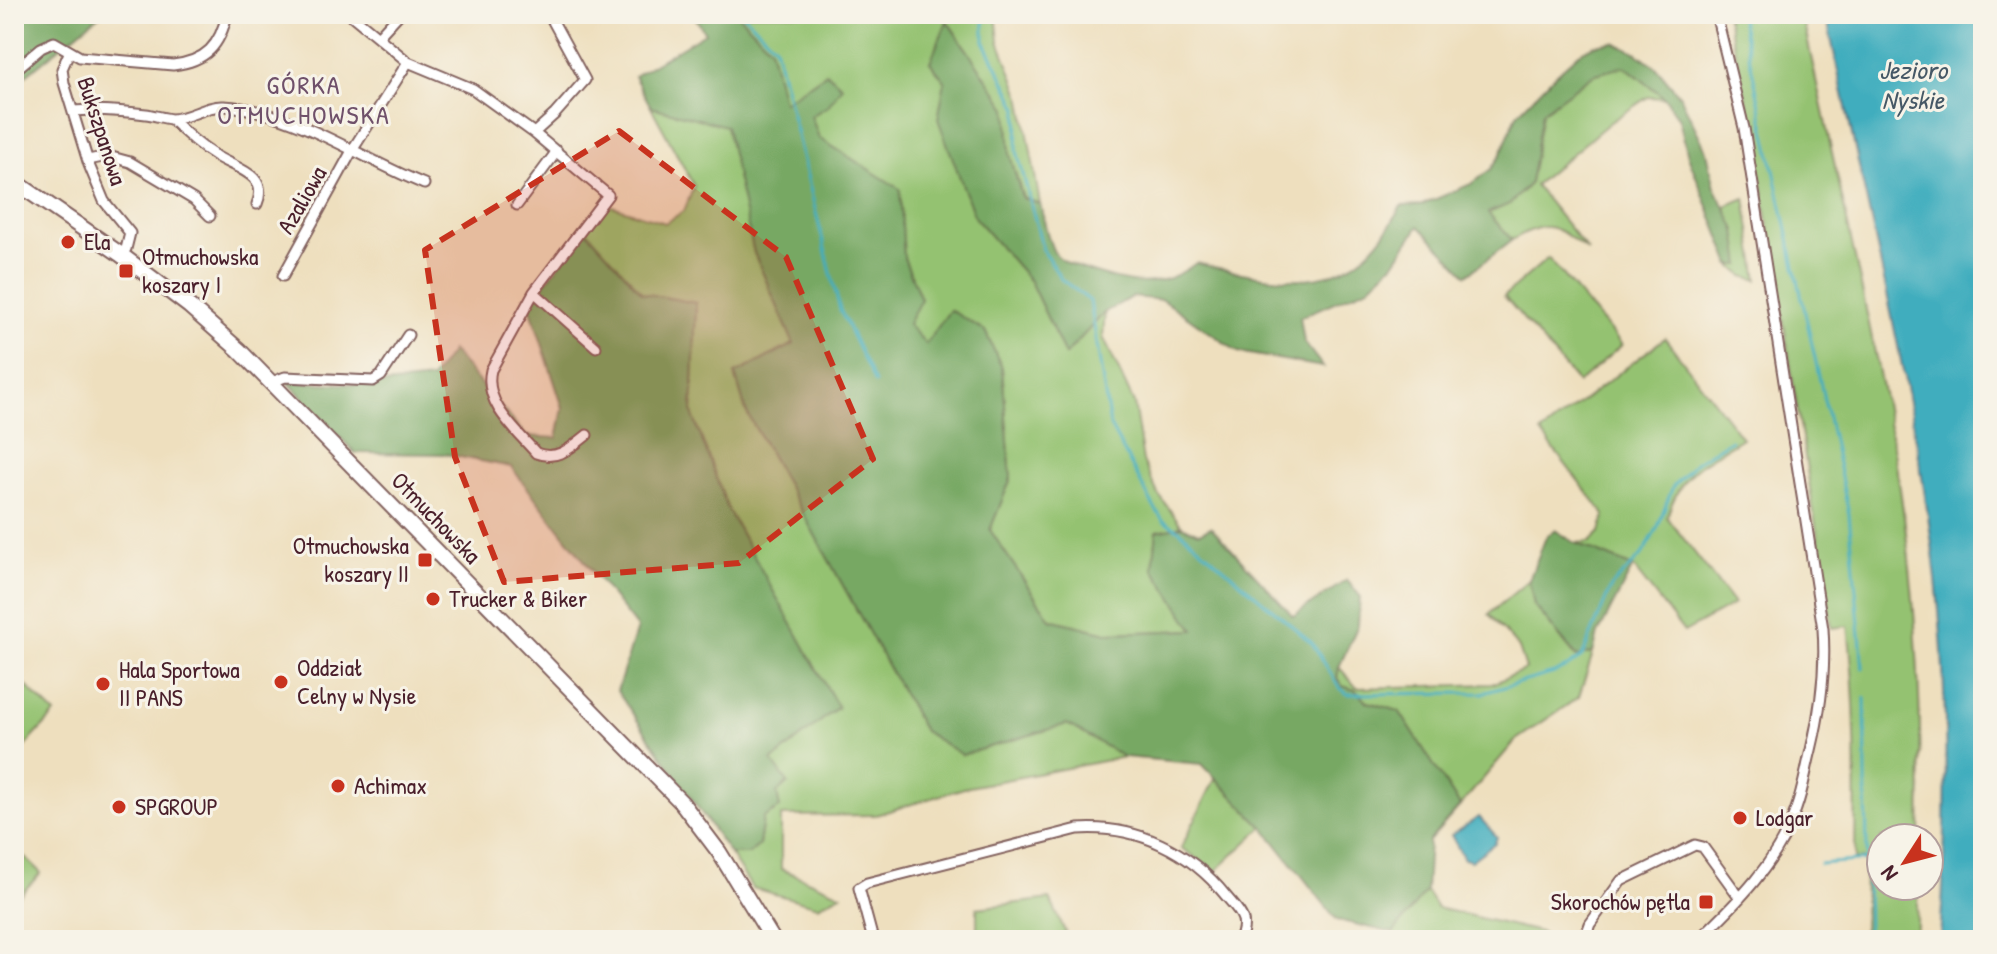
<svg xmlns="http://www.w3.org/2000/svg" width="1997" height="954" viewBox="0 0 1997 954" font-family="'Patrick Hand',sans-serif">
<style>
.green{fill:#94c271;stroke:#6f704e;stroke-width:2}
.forest{fill:#77a863;stroke:#606447;stroke-width:2}
.water{fill:#40adbe;stroke:#456674;stroke-width:2}
.lines{fill:none;stroke-linecap:round;stroke-linejoin:round}
.stream{stroke:#40adbe;stroke-width:3}
.minor-casing{stroke:#83625e;stroke-width:13}
.secondary-casing{stroke:#83625e;stroke-width:18}
.minor{stroke:#fff;stroke-width:9}
.secondary{stroke:#fff;stroke-width:14}
.marked{fill:#c8321e;fill-opacity:0.2;stroke:#c8321e;stroke-width:6;stroke-dasharray:16 10;stroke-linejoin:round}
.poi-dot{fill:#c8321e;stroke:#f7f3e8;stroke-width:3}
.labels{text-anchor:middle;stroke-width:6;stroke-linejoin:round;paint-order:stroke}
.street-label{font-size:24px;fill:#4a1f2b;stroke:#f7f3e8}
.poi-label{font-size:24px;fill:#4a1f2b;stroke:#f7f3e8;text-anchor:start}
.water-label{font-size:26px;font-style:italic;fill:#465866;stroke:#f7f3e8}
.neighbourhood-label{font-size:26px;letter-spacing:2px;fill:#6f506a;stroke:#f7f3e8}
</style>
<rect width="100%" height="100%" fill="#f7f3e8"/>
<filter id="ink" filterUnits="userSpaceOnUse"><feTurbulence type="fractalNoise" baseFrequency=".0125" numOctaves="2"/><feDisplacementMap in="SourceGraphic" scale="16" xChannelSelector="R" yChannelSelector="G"/><feConvolveMatrix kernelMatrix="1 2 1 2 8 2 1 2 1" color-interpolation-filters="sRGB"/></filter>
<filter id="wash" filterUnits="userSpaceOnUse"><feTurbulence type="fractalNoise" baseFrequency=".006" numOctaves="4" result="noise"/><feDisplacementMap in="SourceGraphic" scale="32" xChannelSelector="R" yChannelSelector="G"/><feGaussianBlur stdDeviation="1.8" result="paint"/><feColorMatrix in="noise" values="0 0 0 0 0 0 0 0 0 0 0 0 0 0 0 0 0 1.4 0 .05"/><feComposite in="paint" operator="in"/></filter>
<g filter="url(#wash)">
<rect width="100%" height="100%" fill="#eedfbe"/>
<path class="green" d="M737,14H996L999,41L1022,100L1040,204L1023,198L1010,155L1007,108L948,22L930,62L945,81L939,119L975,218L1030,281L1065,355L1105,312L1103,337L1134,403L1143,461L1158,494L1182,526L1157,531L1153,568L1195,630L1107,633L1050,619L990,530L1011,478L1002,368L985,331L950,310L926,345L907,324L921,299L904,258L899,189L819,138L811,116L828,106L826,73L783,103L770,47Z
M1726,14H1802C1832,158 1867,301 1893,446C1916,575 1923,708 1920,838H1881V886H1919L1916,940H1864L1865,859L1855,860C1856,781 1857,704 1848,626L1832,628L1752,122Z
M1625,66L1665,98L1648,97L1609,123L1535,185L1588,251C1555,227 1551,217 1512,240L1488,213L1510,204L1530,183L1542,112L1593,74Z
M651,107L726,125L754,253L794,344L735,374L746,411L924,731L962,755L1067,724L1124,757L964,788L876,815L781,816V869L841,894L818,906L752,888L730,854H749L759,845L772,761L837,707L729,512L692,413L696,303L642,293L586,230L606,204L665,223L684,211L694,186Z
M1745,198L1758,280L1743,276L1731,265H1740L1726,206Z
M1548,258L1622,345L1578,383L1504,296Z
M1665,338L1742,438C1702,464 1682,469 1667,517L1734,604L1684,632L1633,567L1575,543L1590,542L1600,532L1605,515L1541,433Z
M1529,580L1534,605L1576,657L1593,653L1579,697L1516,740L1460,806L1399,711L1368,702L1355,690L1342,686L1337,678L1339,667L1357,688L1492,684L1526,669L1519,648L1489,614Z
M14,674L55,714L14,758Z
M1216,777L1263,827L1216,871L1181,848Z
M14,847L41,873L14,901Z
M1426,891L1437,908L1544,933L1543,940H1392L1393,933Z
M1050,899L1069,940H977V908Z"/>
<path class="forest" d="M14,14H101L14,85Z
M693,14H737L770,47L783,102L827,73L842,86L828,106L811,116L819,138L900,189L904,258L921,299L908,324L926,344L950,310L985,331L1002,368L1011,478L990,530L1050,619L1107,633L1194,630L1153,568L1157,531L1182,526L1199,533L1211,527L1293,616L1347,580L1360,596L1358,625L1339,667L1337,678L1342,686L1355,690L1368,702L1399,711L1460,806L1429,841L1426,891L1393,933L1337,920L1263,827L1202,764L1124,757L1067,724L962,755L924,731L746,411L735,374L794,344L754,253L726,126L651,107L634,76L705,33Z
M947,21L1007,108L1010,155L1022,198L1040,204C1044,218 1047,239 1054,252C1061,262 1075,266 1086,270C1128,284 1158,292 1196,263C1285,283 1353,302 1401,206L1422,205L1471,184L1491,169L1500,156L1517,114L1554,76L1579,53L1594,45L1614,42L1636,52L1656,67L1680,96L1707,152L1715,187L1736,230L1741,265H1731L1688,156L1679,119L1665,98L1625,66L1593,75L1542,112L1530,183L1510,204L1488,213L1512,240L1467,275L1419,226L1394,263L1369,287L1300,317L1304,342L1323,367L1238,352L1163,300L1132,297L1105,312L1065,355L1030,281L975,218L938,119L945,81L930,62Z
M586,230L642,293L696,303L692,413L729,512L838,707L772,761L788,783L777,793L780,808L763,818L759,845L749,854H730L617,691L637,628L511,467L445,454L355,453L288,382L375,385L431,379L452,351L526,436L557,438L563,408L529,304Z
M1555,530L1575,543L1633,567L1598,634L1593,653L1577,657L1534,605L1529,580L1546,537Z"/>
<path class="water" d="M1826,14H1983V940H1940C1949,803 1949,666 1930,530C1906,356 1861,185 1826,14Z
M1479,817L1497,837L1495,843L1471,861L1464,859L1451,835Z"/>
<g class="lines">
<path class="stream" d="M743,14L775,46L840,310L875,383
M984,14V41L1018,108L1017,151L1043,250L1061,279L1090,301L1110,426L1154,507L1163,520L1179,530L1312,643L1339,687L1347,694L1483,693L1554,673L1569,666L1582,657L1611,587L1642,555L1657,529L1673,486L1696,462L1731,440
M1740,14L1849,514L1863,668
M1865,698L1868,940
M1820,864L1867,860"/>
</g>
</g>
<g filter="url(#ink)">
<g class="lines">
<defs>
<path id="minor" d="M350,14L408,62L473,89L534,133L608,195L534,292L491,370C483,403 516,430 536,453C557,461 571,448 587,435
M378,37L399,14
M69,53L62,69L64,83L89,165L104,201L130,233L126,249L120,254
M14,71L41,48L54,42L80,57L173,65C206,61 220,46 227,14
M73,111C97,109 122,111 146,114C154,115 163,118 171,119C189,119 206,105 224,106C294,110 361,159 424,184
M171,119C184,132 198,145 214,155C233,168 270,173 257,204
M534,133L555,114L585,80L549,14
M88,160L108,156L130,162L194,200L210,216
M517,205L557,151
M283,276L353,149L408,62
M534,292L596,347
M272,382L285,377L373,381L381,376L408,335
M873,940L859,888L867,883L1078,829C1137,825 1190,851 1226,896C1240,913 1249,918 1240,940
M1584,940L1590,924L1621,881L1695,845L1703,847L1740,898
M1698,940C1737,903 1779,861 1796,809C1803,790 1806,769 1811,750C1821,709 1826,671 1823,629L1744,128L1716,14"/>
<path id="secondary" d="M14,181L120,254L189,306L239,350L682,803L719,852L773,940"/>
</defs>
<use href="#minor" class="minor-casing"/>
<use href="#secondary" class="secondary-casing"/>
<use href="#minor" class="minor"/>
<use href="#secondary" class="secondary"/>
</g>
</g>
<path class="marked" d="M619,131L786,257L873,459L739,563L504,582L455,457L425,250Z"/>
<g class="poi-dot">
<circle cx="68" cy="242" r="8"/>
<rect x="118" y="263" width="16" height="16" rx="4"/>
<rect x="417" y="552" width="16" height="16" rx="4"/>
<circle cx="433" cy="599" r="8"/>
<circle cx="281" cy="682" r="8"/>
<circle cx="103" cy="684" r="8"/>
<circle cx="338" cy="786" r="8"/>
<circle cx="119" cy="807" r="8"/>
<circle cx="1740" cy="818" r="8"/>
<rect x="1698" y="894" width="16" height="16" rx="4"/>
</g>
<g class="labels">
<g class="street-label">
<text transform="translate(102 131) rotate(72)" y="8">Bukszpanowa</text>
<text transform="translate(302 200) rotate(-60)" y="8">Azaliowa</text>
<text transform="translate(436 518) rotate(46)" y="8">Otmuchowska</text>
</g>
<g class="poi-label">
<text x="84" y="250">Ela</text>
<text x="142" y="265">Otmuchowska<tspan x="142" dy="28">koszary I</tspan></text>
<text x="409" y="554" text-anchor="end">Otmuchowska<tspan x="409" dy="28">koszary II</tspan></text>
<text x="449" y="607">Trucker &amp; Biker</text>
<text x="297" y="676">Oddział<tspan x="297" dy="28">Celny w Nysie</tspan></text>
<text x="119" y="678">Hala Sportowa<tspan x="119" dy="28">II PANS</tspan></text>
<text x="354" y="794">Achimax</text>
<text x="135" y="815">SPGROUP</text>
<text x="1756" y="826">Lodgar</text>
<text x="1690" y="910" text-anchor="end">Skorochów pętla</text>
</g>
<g class="water-label">
<text x="1913" y="79">Jezioro<tspan x="1913" dy="30">Nyskie</tspan></text>
</g>
<g class="neighbourhood-label">
<text x="304" y="94">GÓRKA<tspan x="304" dy="30">OTMUCHOWSKA</tspan></text>
</g>
</g>
<rect width="1997" height="954" fill="none" stroke="#f7f3e8" stroke-width="48"/>
<g transform="translate(1905 862) rotate(234)"><circle r="38" fill="#f7f3e8" stroke="#b29e9c" stroke-width="2"/>
<path d="M0-6L14 30L0 20L-14 30Z" fill="#c8321e"/>
<text y="-12" font-size="22" font-weight="bold" text-anchor="middle" fill="#4a1f2b">N</text>
</g>
</svg>
